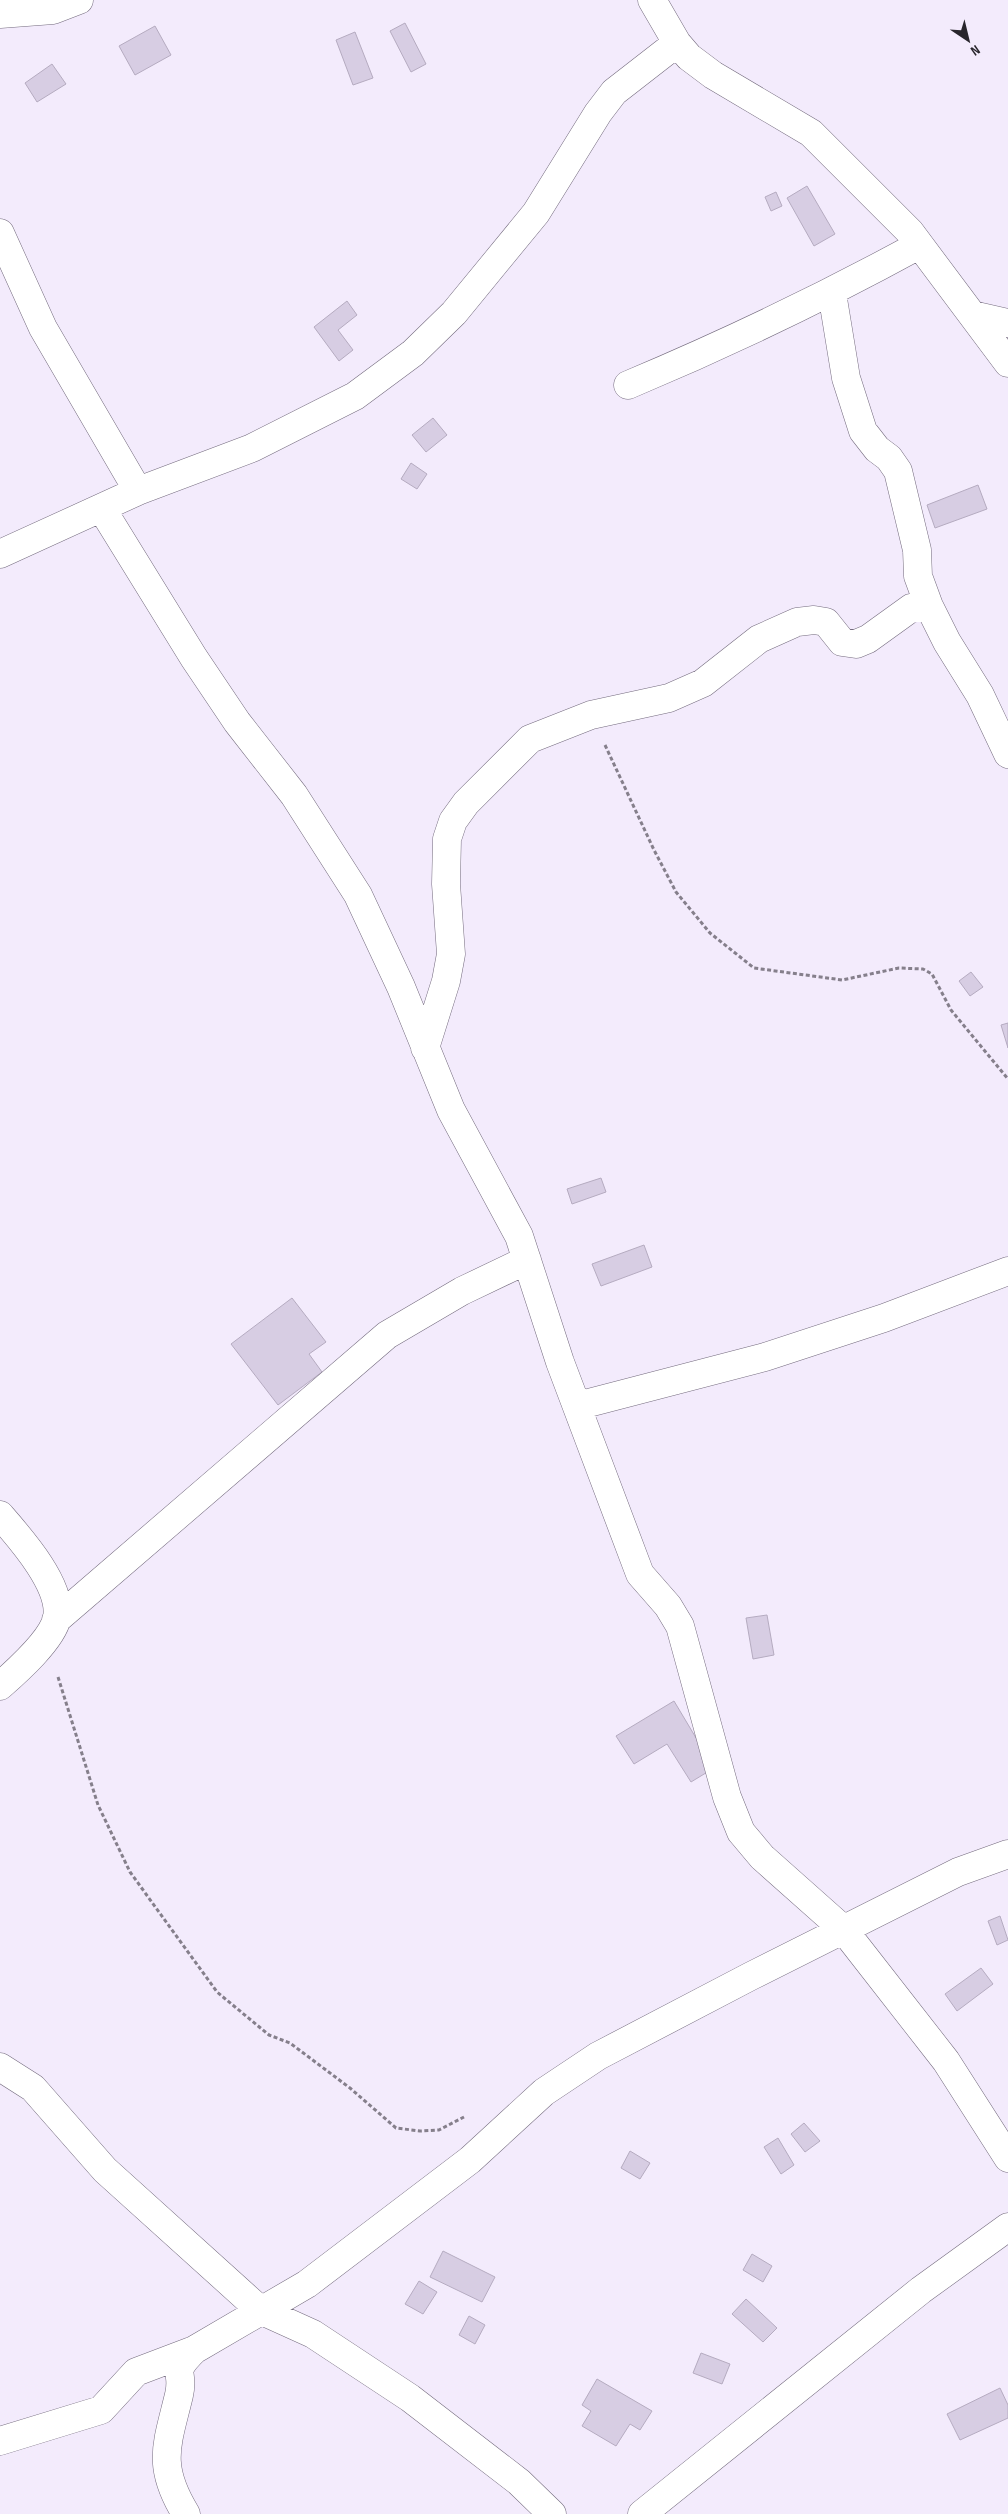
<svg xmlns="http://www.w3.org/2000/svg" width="1008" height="2514" viewBox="0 0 1008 2514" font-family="'Sofia Sans Condensed',sans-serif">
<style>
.building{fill:#d7cde3;stroke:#b5abc0}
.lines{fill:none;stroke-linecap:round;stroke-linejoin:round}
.minor-casing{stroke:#746b7e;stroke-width:29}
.path{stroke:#857f8b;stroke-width:3;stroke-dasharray:4 2.5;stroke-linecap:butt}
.minor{stroke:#fff;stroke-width:28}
</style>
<rect width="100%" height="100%" fill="#f3ebfc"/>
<path class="building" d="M405,23L426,64L411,72L390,31Z
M155,26L171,55L135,75L119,46Z
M355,32L373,78L353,85L336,40Z
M52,64L66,84L37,102L25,83Z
M807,186L835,234L814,246L787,198Z
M776,192L782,206L771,211L765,197Z
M347,301L357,315L338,330L353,350L339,361L314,327Z
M433,418L447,435L426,452L412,435Z
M411,463L427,474L417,489L401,479Z
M978,485L987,509L935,528L927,505Z
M971,972L983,987L970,996L959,981Z
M1008,1023V1048L1001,1025Z
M601,1178L606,1192L572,1204L567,1189Z
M644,1245L652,1267L601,1286L592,1264Z
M292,1298L326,1342L309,1354L322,1372L278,1405L231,1344Z
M767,1615L774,1655L753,1659L746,1618Z
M674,1701L714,1768L691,1782L667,1744L634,1764L616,1736Z
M1000,1916L1008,1940L997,1945L988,1921Z
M981,1968L993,1984L957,2011L945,1994Z
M804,2123L820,2141L805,2152L791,2134Z
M778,2138L794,2165L781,2174L764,2147Z
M630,2151L650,2163L640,2179L621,2168Z
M443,2251L495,2277L482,2302L430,2277Z
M752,2254L772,2266L763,2282L743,2270Z
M419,2281L437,2292L423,2314L405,2304Z
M746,2299L777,2328L763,2342L732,2314Z
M469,2316L485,2325L475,2344L459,2335Z
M701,2353L730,2364L722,2384L693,2373Z
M597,2379L652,2411L640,2430L630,2424L616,2446L582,2426L591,2411L582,2405Z
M1000,2388L1008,2405V2418L960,2440L947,2414Z"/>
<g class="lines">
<defs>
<path id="minor" d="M652,0L677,43L689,57L713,75L811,133L910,232L1008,363
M0,14L53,10L79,0
M0,233L43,328L138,491
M832,293L846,378L863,431L877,449L889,458L898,471L917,550L918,576L929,606L947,642L980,695L1008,754
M972,315L1008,323
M628,385C728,343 824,297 919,245
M102,509L194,658L237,722L294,795L358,895L401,987L451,1110L519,1236L560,1362L640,1574L668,1606L680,1626L727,1797L741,1832L762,1857L843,1929L946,2061L1008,2158
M0,554L138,491L252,448L355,396L413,353L454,313L536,213L598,113L614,92L677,43
M425,1048L446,981L451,954L446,884L447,839L453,821L466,803L530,739L591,715L669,698L703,683L759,639L797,622L814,620L826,622L842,642L856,644L868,639L911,608L929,606
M577,1406L765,1357L884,1318L1008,1271
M0,1515C20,1538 63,1586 57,1618C52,1640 17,1671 0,1686
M56,1620L387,1335L462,1291L527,1260
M0,2067L33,2088L105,2170L260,2310L313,2334L410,2398L519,2482L552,2514
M0,2441L101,2410L136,2372L194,2350
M186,2514C156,2465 167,2445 179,2395C185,2369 169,2375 194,2350L307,2284L470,2160L544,2092L598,2056L751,1976L958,1872L1008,1854
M642,2514L921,2290L1008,2227"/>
</defs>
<use href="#minor" class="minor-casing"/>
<path class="path" d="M605,745L654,850L676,892L710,933L754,968L842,980L899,968L923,969L932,974L951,1010L1008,1079
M58,1677L98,1805L130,1872L217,1992L269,2035L290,2043L350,2088L396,2128L420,2131L439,2130L464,2117"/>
<use href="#minor" class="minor"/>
</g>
<g transform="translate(968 40) rotate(145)" stroke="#f3ebfc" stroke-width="4" paint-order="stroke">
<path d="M0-4L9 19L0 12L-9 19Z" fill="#28252c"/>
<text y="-8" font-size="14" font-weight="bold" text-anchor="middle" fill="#28252c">N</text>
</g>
</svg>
